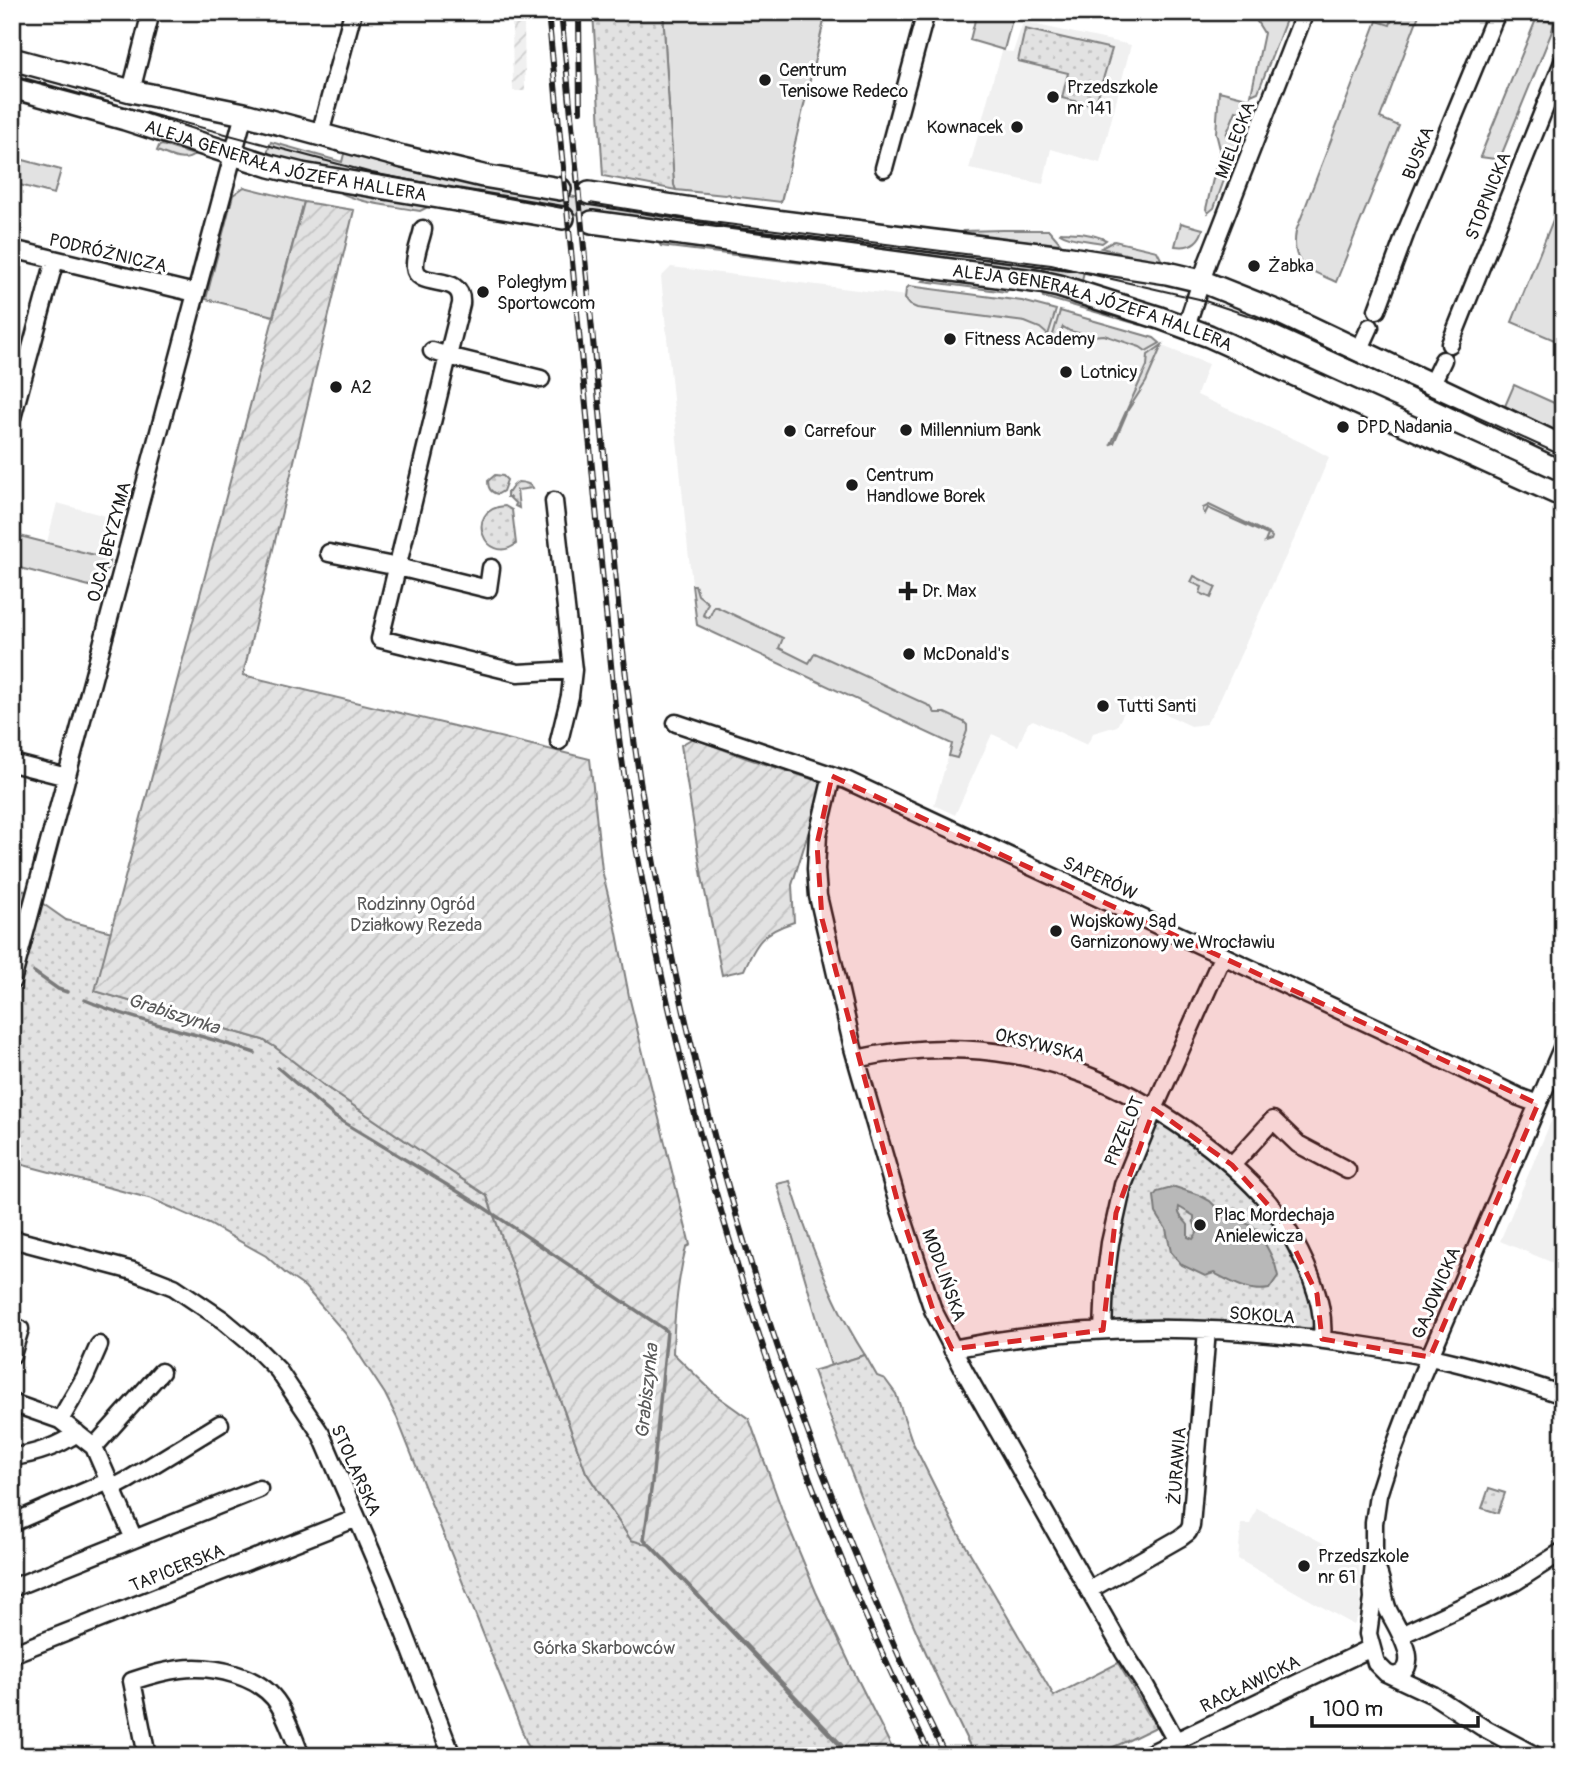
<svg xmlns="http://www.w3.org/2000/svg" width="1575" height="1768" viewBox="0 0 1575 1768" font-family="Pangolin,sans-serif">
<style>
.built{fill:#f0f0f0}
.industrial{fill:url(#industrial-furrows)}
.grass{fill:#e2e2e2;stroke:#7f7f7f;stroke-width:2}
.park{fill:url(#park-dots);stroke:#7f7f7f;stroke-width:2}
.garden{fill:url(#garden-furrows);stroke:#7f7f7f;stroke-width:2}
.water{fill:#b8b8b8;stroke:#7a7a7a;stroke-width:2;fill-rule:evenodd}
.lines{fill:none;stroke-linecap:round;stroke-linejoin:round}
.stream{stroke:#7a7a7a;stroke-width:3.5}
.minor-casing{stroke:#1c1c1c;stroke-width:21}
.major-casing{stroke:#1c1c1c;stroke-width:26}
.minor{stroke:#fff;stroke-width:16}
.major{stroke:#fff;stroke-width:21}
.tram{stroke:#1c1c1c;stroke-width:2}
.rail-casing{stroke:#1c1c1c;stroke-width:6}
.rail{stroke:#fff;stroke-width:3.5;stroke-dasharray:10;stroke-linecap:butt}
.marked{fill:#d62828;fill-opacity:0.2;stroke:#d62828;stroke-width:5;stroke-dasharray:14 9;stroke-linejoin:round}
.poi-dot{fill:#1c1c1c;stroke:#fff;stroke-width:2.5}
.labels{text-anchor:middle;stroke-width:6;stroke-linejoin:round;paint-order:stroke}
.poi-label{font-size:18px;fill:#1c1c1c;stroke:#fff;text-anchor:start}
.street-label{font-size:18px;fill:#1c1c1c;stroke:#fff}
.park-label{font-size:18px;fill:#575757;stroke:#fff}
.water-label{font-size:19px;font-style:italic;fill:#5a5a5a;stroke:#fff}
</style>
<defs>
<pattern id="industrial-furrows" width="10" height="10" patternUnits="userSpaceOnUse" patternTransform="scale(1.75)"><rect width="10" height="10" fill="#f0f0f0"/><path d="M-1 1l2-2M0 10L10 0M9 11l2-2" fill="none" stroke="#cdcdcd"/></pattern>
<pattern id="park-dots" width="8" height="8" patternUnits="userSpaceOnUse" patternTransform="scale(1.75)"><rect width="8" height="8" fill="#e2e2e2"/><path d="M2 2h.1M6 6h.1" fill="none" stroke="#c1c1c1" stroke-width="1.8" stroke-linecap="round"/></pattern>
<pattern id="garden-furrows" width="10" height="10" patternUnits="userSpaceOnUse" patternTransform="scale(1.75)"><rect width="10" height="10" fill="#e2e2e2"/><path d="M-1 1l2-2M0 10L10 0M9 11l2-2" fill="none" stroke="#c1c1c1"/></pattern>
</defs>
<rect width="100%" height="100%" fill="#fff"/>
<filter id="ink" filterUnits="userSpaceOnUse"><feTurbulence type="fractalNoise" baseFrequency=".0143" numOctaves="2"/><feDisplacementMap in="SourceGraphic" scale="14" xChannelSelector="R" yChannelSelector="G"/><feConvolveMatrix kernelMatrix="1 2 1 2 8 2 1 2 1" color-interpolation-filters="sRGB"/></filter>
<g filter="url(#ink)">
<path class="built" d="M1023,22L1131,45L1100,163L1051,149L1043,184L969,169L995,72H996L1002,51L1013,52Z
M671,267L1085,318L1154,338L1160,342L1162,346L1208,364L1197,395L1303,443L1329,457L1300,527L1274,581L1219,702L1206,724L1191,726L1134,699L1126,708L1117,726L1093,733L1087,745L1033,720L1028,723L1018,746L992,734L955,815L934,805L952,744L697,625L688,550L661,277Z
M57,503L121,520L110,559L47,542Z
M1563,1093V1267L1500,1241Z
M1257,1508L1359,1562L1361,1605L1359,1614L1354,1625L1238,1559L1241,1524H1250Z"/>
<path class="industrial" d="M509,12H522L524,24L525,91H513L512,24Z"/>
<path class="grass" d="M663,12H807L825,17L781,202L731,196L729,194L725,195L676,190L674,186Z
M977,12H1014L1004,50L970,40Z
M1251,12H1289L1258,92L1251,95L1264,33Z
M1395,12H1420L1380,118L1399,126L1336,282C1309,269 1290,267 1296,231L1377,21L1390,25Z
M1537,17L1554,23L1551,34L1501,156L1495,159L1480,157Z
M1219,91L1255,100L1250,115L1236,111L1226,135L1238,141L1214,208L1208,213L1206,209L1220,149L1216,133Z
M271,142L342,162L345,150L432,174L600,201L1085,265L1082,282L640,224L524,206L265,159Z
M162,145L194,155C184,164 169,155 157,151L159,146Z
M12,157L61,170L54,194L12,183Z
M244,187L304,202L273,316L206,299L233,195Z
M333,189L430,206L420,211L414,210C388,205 356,203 333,189Z
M1563,195V332L1559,342L1512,322Z
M1181,223L1203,229C1199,244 1189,248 1175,246Z
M1002,230H1049L1061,244L965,235L963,231Z
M1061,232C1076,233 1093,233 1106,240L1102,243C1089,240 1070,240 1060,233Z
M656,239L722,249L762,257L860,270L661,246Z
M1114,241L1157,251L1162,261L1134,256L1101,248Z
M928,279H933L1010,287L1006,292L923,281Z
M909,286L1022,301L1056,310L1048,335L1040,328L1025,322L917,308L910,305L905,299L906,289Z
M1042,293L1142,323L1141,325L1043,297Z
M1060,311L1154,338L1160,343L1146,351L1140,347L1104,335L1091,336L1070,331L1063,327L1055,343L1052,338Z
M1162,345L1146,382L1128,410L1114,443L1111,444L1147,366L1148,355Z
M1514,385L1563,407V419L1557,431L1505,406Z
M1209,505L1269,534L1272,537L1271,540L1265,542L1268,535L1208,508L1205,514L1203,511V508Z
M12,534L110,559L101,589L12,566Z
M1194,576L1216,587L1211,598L1200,593L1202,587L1191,582Z
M692,585H695L698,595L708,603L703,615L709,618L714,607H717L783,638L779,648L809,663L815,653L930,706L935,713H945L964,722L967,725V731L957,758L949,756L952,744L697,625Z
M790,1181C796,1202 803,1222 811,1243C827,1284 841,1318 865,1355L831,1366L777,1184Z"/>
<path class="park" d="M593,12H663L674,185L676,190L603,176Z
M1025,29L1112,49L1095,106L1062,98L1068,73L1018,61Z
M495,475L503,476L507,480L503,491L498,494C491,493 488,489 488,481Z
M518,482C523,482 531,484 533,488L517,490L519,508L515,506L516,504L509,497H507V492H509L513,486Z
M505,506L512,510L516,544C486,567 462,509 505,506Z
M12,884L22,889L66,920L112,932L96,991L263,1040L275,1047L326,1087L487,1196L586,1472L631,1540L652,1545L853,1756H532L397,1418L385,1394L345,1333L305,1287L286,1274L266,1256L209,1224L152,1199L12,1162Z
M1160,1121H1163L1240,1179L1284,1235L1313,1299L1315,1325L1311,1328L1304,1330L1212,1323L1114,1322L1111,1320V1271L1126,1193L1156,1122Z
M865,1355L877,1376L885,1379L896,1394L912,1441L956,1529L1054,1696L1118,1663L1156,1727L1127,1741L1093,1756H975C912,1631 861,1502 813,1371Z
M1489,1488L1505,1493L1498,1513L1482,1508Z"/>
<path class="garden" d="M304,202L354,210L243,675L590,759L602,870L616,928L629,996L690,1245L686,1247C677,1282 674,1317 673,1353L717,1396L749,1419L785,1518L816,1592L850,1664L896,1756H853L652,1546L631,1540L586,1472L487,1196L326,1087L275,1047L263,1040L95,991Z
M693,738L746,758L824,783L792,885L794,922C763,932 757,941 744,970L722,975L702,877L681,745Z"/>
<path class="water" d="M1175,1187L1199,1195L1210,1201L1224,1215L1253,1226L1261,1236L1271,1255L1275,1264L1278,1276L1269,1289C1250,1293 1231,1282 1214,1273L1205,1276L1182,1265L1171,1252L1166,1229L1156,1213L1154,1196L1157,1192ZM1179,1207L1194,1216V1222L1197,1233L1193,1239L1188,1237V1225C1184,1219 1177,1216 1179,1207Z"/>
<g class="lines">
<path class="stream" d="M34,972L58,989L67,992
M85,1000C140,1023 199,1033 255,1053
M278,1068L335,1117L480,1205L667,1331L652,1483L644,1539L850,1756"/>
<defs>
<path id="minor" d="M131,91L151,12
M320,134L353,12
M884,168L926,12
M423,229C421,240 414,255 415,267C417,291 464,271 461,304L448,356L541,379
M12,249L195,293
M1377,310L1406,232L1497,12
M1186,327L1208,261L1305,12
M1450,344L1563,62
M432,351L448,356L380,639L518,673L573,670L554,501
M1359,351L1370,327
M1431,385L1443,360
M12,418L55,260
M329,553L398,567L488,589L491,568
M676,723L846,780L1382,1030L1519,1097L1538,1104
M559,741L570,696L573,670
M12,763L67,777
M832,776L818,835L816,869L818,896L853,1048L899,1207L933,1310L965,1372L1125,1654L1145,1685L1176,1741
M12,981L244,114
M856,1059C927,1043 1003,1046 1072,1070C1138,1092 1215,1144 1262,1195C1283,1218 1299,1248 1311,1277C1319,1298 1324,1316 1322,1339
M1232,1165L1273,1120L1298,1144L1347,1170
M12,1239L133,1271L174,1287L223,1320L253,1345L278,1370L321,1434L385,1583L452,1756
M1103,1330L1105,1282L1110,1243L1123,1185L1154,1109L1222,957
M952,1349C1090,1321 1233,1324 1371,1347C1396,1351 1421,1355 1445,1360C1485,1369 1524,1382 1563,1395
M12,1355L20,1329
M12,1403L60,1420L94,1447L134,1539
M60,1420L85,1377L99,1345
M94,1447L161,1372
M12,1457C36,1454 57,1447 77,1433
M113,1488L128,1480L220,1424
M12,1523L109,1481
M1378,1572C1383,1584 1383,1597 1388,1610C1395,1625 1426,1669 1394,1676
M12,1588L259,1489
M1089,1590L1180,1538L1188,1532L1191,1526L1207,1330
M1401,1635L1515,1582L1563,1551
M12,1654L357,1518
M147,1756L132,1681C147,1676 163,1671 180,1669C212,1665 261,1675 279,1705C288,1720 294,1739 301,1756
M1145,1756L1371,1648
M1536,1756L1482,1727L1433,1695L1386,1673L1376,1663L1368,1634L1373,1598L1372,1584L1374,1563V1523L1378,1495L1388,1464L1421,1377L1563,1046"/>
<g id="major">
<path d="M12,59L131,91L244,114L403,157L483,176L560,189"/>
<path id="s1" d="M12,87L125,119L270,166L302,174L563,218"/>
<path d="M589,193L744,217L1070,258L1167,273L1201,281L1276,311L1563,447"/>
<path id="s2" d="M592,222L1041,282L1059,286L1160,318L1209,336L1563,496"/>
</g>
</defs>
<use href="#minor" class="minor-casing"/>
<use href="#major" class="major-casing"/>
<use href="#minor" class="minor"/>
<use href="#major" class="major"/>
<path class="tram" d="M12,77L372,173L562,208
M590,203L696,220L1051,265L1199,299L1265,321L1563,456"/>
<defs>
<path id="rail" d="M548,12L615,706C628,818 650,928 676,1038C734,1285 817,1528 931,1756
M561,12C576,159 590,306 604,453C615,573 625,693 645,812C688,1074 761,1331 864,1575C890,1636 916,1697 946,1756
M579,12L580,111"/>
</defs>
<use href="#rail" class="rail-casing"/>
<use href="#rail" class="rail"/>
</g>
</g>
<path class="marked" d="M832,776L1538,1104L1430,1357L1322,1339L1317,1294L1279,1217L1232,1165L1154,1109L1116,1213L1103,1330L952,1349L933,1310L899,1207L822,919L817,844Z"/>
<g class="poi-dot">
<circle cx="765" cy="80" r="7"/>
<circle cx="1053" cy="97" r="7"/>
<circle cx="1017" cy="127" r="7"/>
<circle cx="1254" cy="266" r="7"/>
<circle cx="483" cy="292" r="7"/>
<circle cx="950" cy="339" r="7"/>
<circle cx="1066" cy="372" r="7"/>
<circle cx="336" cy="387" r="7"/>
<circle cx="1343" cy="427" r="7"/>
<circle cx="906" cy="430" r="7"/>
<circle cx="790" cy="431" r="7"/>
<circle cx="852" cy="485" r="7"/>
<path d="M904.5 580.5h7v7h7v7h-7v7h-7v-7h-7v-7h7z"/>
<circle cx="909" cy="654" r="7"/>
<circle cx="1103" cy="706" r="7"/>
<circle cx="1056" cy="931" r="7"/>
<circle cx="1200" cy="1225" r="7"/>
<circle cx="1304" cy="1566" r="7"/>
</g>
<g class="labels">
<g class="poi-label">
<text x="779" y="76">Centrum<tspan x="779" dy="21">Tenisowe Redeco</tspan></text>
<text x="1067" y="93">Przedszkole<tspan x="1067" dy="21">nr 141</tspan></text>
<text x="1003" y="133" text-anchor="end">Kownacek</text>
<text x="1268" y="272">Żabka</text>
<text x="497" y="288">Poległym<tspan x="497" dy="21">Sportowcom</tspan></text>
<text x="964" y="345">Fitness Academy</text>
<text x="1080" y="378">Lotnicy</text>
<text x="350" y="393">A2</text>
<text x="1357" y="433">DPD Nadania</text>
<text x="920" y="436">Millennium Bank</text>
<text x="804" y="437">Carrefour</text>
<text x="866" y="481">Centrum<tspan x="866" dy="21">Handlowe Borek</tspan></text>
<text x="922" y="597">Dr. Max</text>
<text x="923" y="660">McDonald's</text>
<text x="1117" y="712">Tutti Santi</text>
<text x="1070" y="927">Wojskowy Sąd<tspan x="1070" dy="21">Garnizonowy we Wrocławiu</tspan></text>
<text x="1214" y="1221">Plac Mordechaja<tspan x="1214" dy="21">Anielewicza</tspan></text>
<text x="1318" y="1562">Przedszkole<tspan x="1318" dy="21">nr 61</tspan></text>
</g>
<g class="street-label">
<text transform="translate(1235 140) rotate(-69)" y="6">MIELECKA</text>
<text transform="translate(1418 153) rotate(-68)" y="6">BUSKA</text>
<text dy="6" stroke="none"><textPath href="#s1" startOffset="284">ALEJA GENERAŁA JÓZEFA HALLERA</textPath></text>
<text transform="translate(1488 196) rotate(-68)" y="6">STOPNICKA</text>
<text transform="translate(108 253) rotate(13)" y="6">PODRÓŻNICZA</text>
<text dy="6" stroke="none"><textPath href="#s2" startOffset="509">ALEJA GENERAŁA JÓZEFA HALLERA</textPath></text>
<text transform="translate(109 542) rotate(-75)" y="6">OJCA BEYZYMA</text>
<text transform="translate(1100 878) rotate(25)" y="6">SAPERÓW</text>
<text transform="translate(1040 1045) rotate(14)" y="6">OKSYWSKA</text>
<text transform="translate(1124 1131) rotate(-67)" y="6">PRZELOT</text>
<text transform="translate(944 1275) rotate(70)" y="6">MODLIŃSKA</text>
<text transform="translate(1436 1293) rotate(-67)" y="6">GAJOWICKA</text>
<text transform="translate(1262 1315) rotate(4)" y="6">SOKOLA</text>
<text transform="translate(1177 1466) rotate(-86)" y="6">ŻURAWIA</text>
<text transform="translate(356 1470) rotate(66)" y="6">STOLARSKA</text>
<text transform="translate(177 1568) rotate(-22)" y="6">TAPICERSKA</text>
<text transform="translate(1250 1684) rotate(-26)" y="6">RACŁAWICKA</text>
</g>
<g class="park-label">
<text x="416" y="910">Rodzinny Ogród<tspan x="416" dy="21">Działkowy Rezeda</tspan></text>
<text x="604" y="1654">Górka Skarbowców</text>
</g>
<g class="water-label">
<text transform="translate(174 1013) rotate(18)" y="7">Grabiszynka</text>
<text transform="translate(646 1391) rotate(-84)" y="7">Grabiszynka</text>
</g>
</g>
<rect width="1575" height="1768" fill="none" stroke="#fff" stroke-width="42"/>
<rect x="21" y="21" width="1533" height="1726" fill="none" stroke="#1c1c1c" stroke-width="2.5" filter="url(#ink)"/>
<path d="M1312 1716v10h166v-10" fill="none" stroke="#1c1c1c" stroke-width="3.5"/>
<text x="1323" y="1716" font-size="21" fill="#1c1c1c" stroke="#ffffff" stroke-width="5" paint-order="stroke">100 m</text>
</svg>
